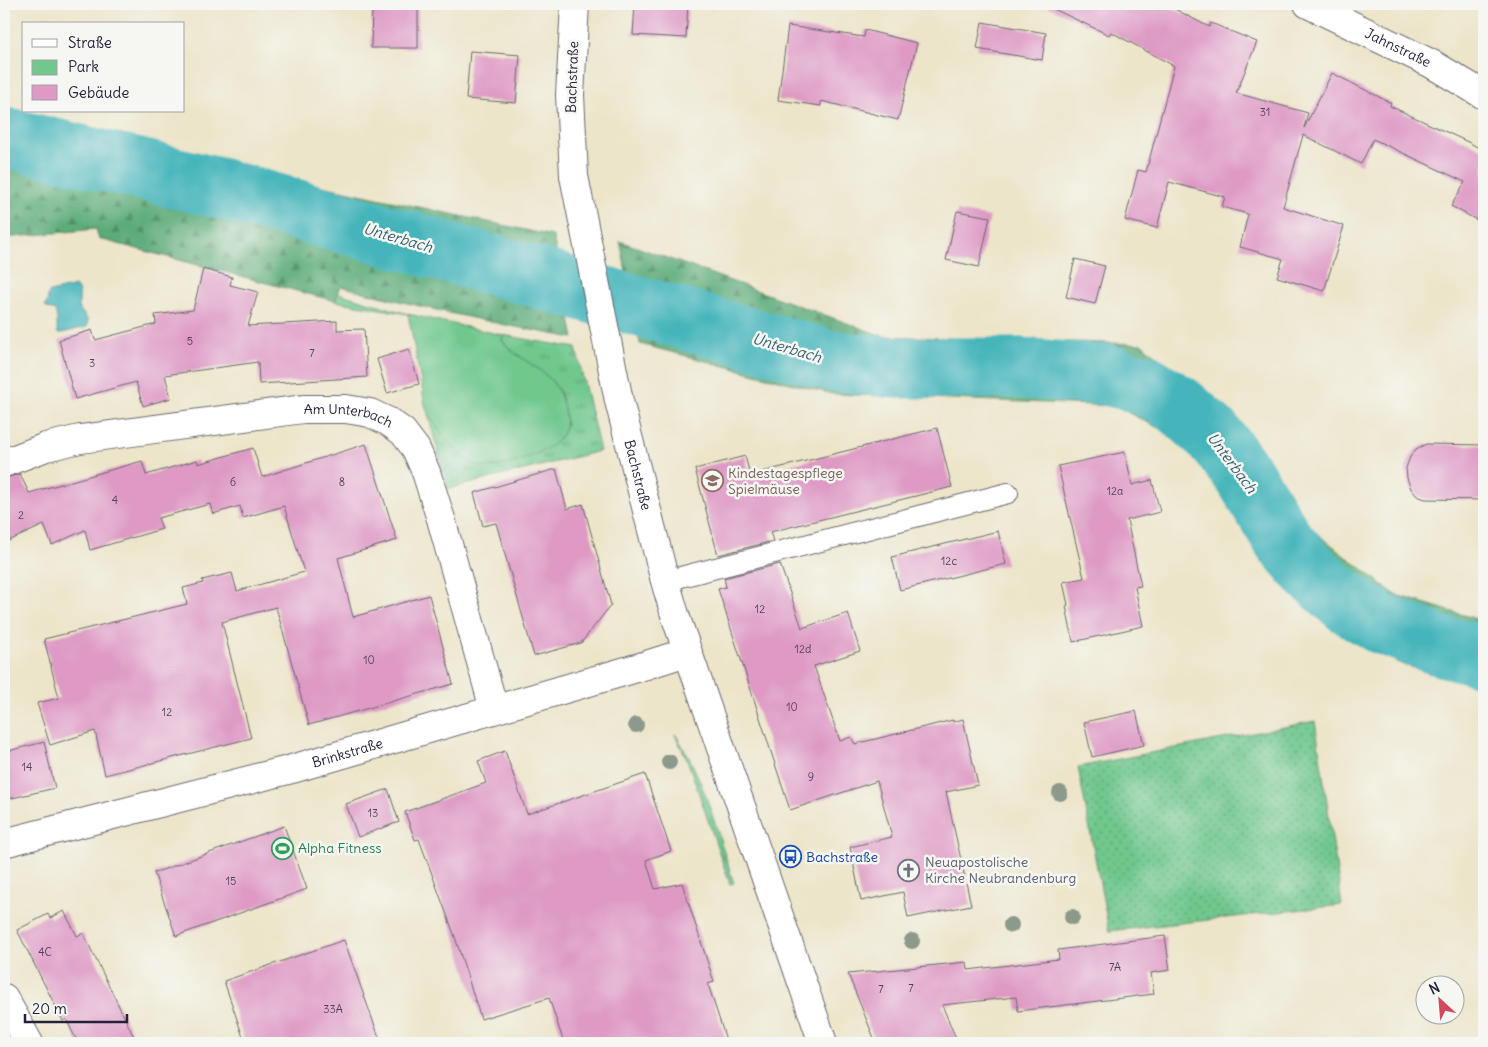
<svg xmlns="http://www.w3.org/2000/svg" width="1488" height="1047" viewBox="0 0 1488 1047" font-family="Delius,sans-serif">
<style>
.grass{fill:url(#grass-tufts);stroke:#497564}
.forest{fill:url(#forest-firs);stroke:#3f675a}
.park{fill:#70c88d;stroke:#497564}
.garden{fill:url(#garden-dots);stroke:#497564}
.water{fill:#45b5bb;stroke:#346c7b}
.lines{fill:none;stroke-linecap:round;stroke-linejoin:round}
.river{stroke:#45b5bb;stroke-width:61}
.building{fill:#de9ac5}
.lane-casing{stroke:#69666d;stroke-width:22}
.street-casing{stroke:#69666d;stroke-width:30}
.lane{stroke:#fff;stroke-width:20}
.street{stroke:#fff;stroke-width:28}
.tree{fill:#8c9a8b}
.labels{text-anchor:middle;stroke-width:5;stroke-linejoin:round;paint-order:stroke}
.number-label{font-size:11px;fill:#51405e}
.street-label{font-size:14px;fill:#22223b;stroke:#f6f6f2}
.education-label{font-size:14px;fill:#785e54;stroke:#f6f6f2;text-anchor:start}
.leisure-label{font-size:14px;fill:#27864d;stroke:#f6f6f2;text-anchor:start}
.transit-label{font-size:14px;fill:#164399;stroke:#f6f6f2;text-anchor:start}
.worship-label{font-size:14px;fill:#5b616d;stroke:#f6f6f2;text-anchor:start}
.water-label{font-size:15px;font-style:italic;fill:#305d6e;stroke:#f6f6f2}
</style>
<defs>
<pattern id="grass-tufts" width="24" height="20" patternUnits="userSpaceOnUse" patternTransform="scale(1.25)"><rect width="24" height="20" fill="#70c88d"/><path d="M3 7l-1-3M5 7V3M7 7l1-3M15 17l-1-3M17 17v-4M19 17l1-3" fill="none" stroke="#5ca274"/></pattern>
<pattern id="forest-firs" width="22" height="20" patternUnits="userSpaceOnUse" patternTransform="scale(1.25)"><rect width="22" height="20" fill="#5cac78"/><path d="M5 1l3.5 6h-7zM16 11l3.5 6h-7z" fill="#4c8c64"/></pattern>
<pattern id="garden-dots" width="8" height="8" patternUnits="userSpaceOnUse" patternTransform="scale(1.25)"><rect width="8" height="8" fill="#70c88d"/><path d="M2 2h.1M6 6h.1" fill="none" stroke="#5ca274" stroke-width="1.8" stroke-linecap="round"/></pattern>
</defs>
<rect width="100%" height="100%" fill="#f6f6f2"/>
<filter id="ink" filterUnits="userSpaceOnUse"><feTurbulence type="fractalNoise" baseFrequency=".02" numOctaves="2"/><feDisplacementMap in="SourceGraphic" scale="10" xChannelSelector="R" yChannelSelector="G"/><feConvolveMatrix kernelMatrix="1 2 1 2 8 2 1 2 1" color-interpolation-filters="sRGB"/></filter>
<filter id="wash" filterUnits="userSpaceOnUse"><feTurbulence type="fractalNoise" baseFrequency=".0096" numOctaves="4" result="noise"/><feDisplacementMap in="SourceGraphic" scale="20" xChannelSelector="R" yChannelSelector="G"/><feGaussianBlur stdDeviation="1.12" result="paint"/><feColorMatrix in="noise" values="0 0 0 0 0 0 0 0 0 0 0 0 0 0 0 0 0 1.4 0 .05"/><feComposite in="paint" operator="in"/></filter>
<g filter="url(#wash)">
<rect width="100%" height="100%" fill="#ece5c9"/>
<path class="grass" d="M338,293L408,314L335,301Z
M503,335L576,348L600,451L448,489L426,407L444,436L566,425C564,413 563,400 558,390C545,367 516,360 502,340Z
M675,734C705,778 717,833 734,883L730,884L688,762Z"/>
<path class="forest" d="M4,117L553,236L574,338C495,324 418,307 341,286L335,301L99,239L96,229L4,238Z
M620,241L883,336L1142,344L1230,418L1306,525L1396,595L1484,621V687L1403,665L1328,625L1271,568L1227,495L1178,438L1115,406L832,394L640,344Z"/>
<path class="park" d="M408,314L503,335L502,340C516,360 546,367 558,390C562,397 567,420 565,427C563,434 558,441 552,445C537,456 493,473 476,465C457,456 435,427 426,408C423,400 423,390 421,382C417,359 412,337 408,314Z"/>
<path class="garden" d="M1315,721L1342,905L1109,931L1078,767Z"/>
<path class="water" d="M75,286C81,291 80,300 78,307L88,320L87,327L58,334C56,326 58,318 55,311L47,308L45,306L48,300L47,296L50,292Z"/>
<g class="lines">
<path class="river" d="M4,137L223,189L829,360L893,368H1018L1107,375L1148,386L1180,406L1214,436L1244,475L1284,541L1313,574L1348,604L1379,623L1435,644L1484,657"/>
</g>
<g id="blocks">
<path class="building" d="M372,4H418V48H371Z
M635,4H688L686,38L633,35Z
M1043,4H1165L1209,27L1211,23L1257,42L1236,93L1308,113L1304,128L1332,73L1391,103L1390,106L1468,142L1483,150L1484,147V224L1451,206L1465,182L1373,139L1361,164L1303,135L1283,207L1344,226L1324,291L1277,277L1283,259L1240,247L1248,214L1222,207L1225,197L1169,182L1157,228L1125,220L1138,170L1146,172L1174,66L1111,32L1109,35Z
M982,22L1046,33L1042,60L977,49Z
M788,26L864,37L865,30L917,43L898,120L821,101V106L778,100Z
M470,51L520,55L516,103L466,99Z
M957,211L990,217L979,267L946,260Z
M1075,259L1105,266L1095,304L1066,297Z
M203,269L232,277L230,285L258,292L248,326L337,321V330L364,329L367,377L259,384L258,362L165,375L171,398L143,406L136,382L75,399L59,340L92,330L95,340L156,324L155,315L193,310Z
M409,349L419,384L387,393L377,359Z
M937,428L952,487L770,532L773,541L718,555L695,469L745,456L750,475Z
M366,444L397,540L338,558L353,617L429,595L453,684L309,725L276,607L222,622L251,738L105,775L95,731L50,745L37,703L59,698L44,639L187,604L183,588L203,583L202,580L232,573L237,591L304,572L284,506L243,518L240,506L213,514L210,504L158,518L162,529L90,550L85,530L52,545L44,525L4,543V478L20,474L29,493L142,461L146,475L197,460L198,464L253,448L262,477Z
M1426,444L1484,445V500L1425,499L1417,496L1411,489L1407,478L1406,468L1410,457L1416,449Z
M1125,452L1132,485L1152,480L1160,512L1127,520L1141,586L1135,587L1143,626L1073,642L1066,606L1068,605L1063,582L1084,578L1058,466Z
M556,469L567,509L583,504L611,605L581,643L534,656L496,523L483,526L474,493Z
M998,531L1006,564L900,590L892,557Z
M780,564L802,628L848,613L860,651L814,666L840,741L851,737L855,744L953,720V722L963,719L978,785L946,792L971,905L908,918L903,892L861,901L850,847L892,837L877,781L790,810L718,589L726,587L724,578Z
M1136,711L1144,745L1092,757L1084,722Z
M44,742L55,788L8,799L4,781V752Z
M505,751L527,814L645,774L671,851L646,860L655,889L682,883L714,982L708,984L727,1043H564L549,998L481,1019L455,937L419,839L415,840L405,812L486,783L478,761Z
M388,789L399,822L358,837L346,804Z
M284,826L307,889L176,936L154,873Z
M64,911L77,936L83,933L137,1043H78L66,1019L63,1021L17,930L48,914L50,918Z
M1165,936L1170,970L1151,973L1154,994L1018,1011L1016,997L942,1005L958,1043H876L848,974L967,962L968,970L1059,959L1058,950Z
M344,940L381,1043H245L224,981Z"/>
</g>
</g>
<g filter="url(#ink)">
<use href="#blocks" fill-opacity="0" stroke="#69666d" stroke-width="1"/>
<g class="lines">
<defs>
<path id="lane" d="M665,581L1008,493"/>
<g id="street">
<path id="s1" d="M575,4L570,95L574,176L619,401L665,581L676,618L823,1043"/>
<path id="s2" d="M1308,4L1432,64L1484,95"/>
<path id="s3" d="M4,463L46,447L80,439L303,409H346L370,413L389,422L403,432L416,449L426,472L441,519L494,709"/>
<path id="s4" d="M4,843L292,769L640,667L687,652"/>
<path d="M4,998L29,1043"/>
</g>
</defs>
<use href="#lane" class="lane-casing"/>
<use href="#street" class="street-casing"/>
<use href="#lane" class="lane"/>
<use href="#street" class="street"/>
</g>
<g class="tree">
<circle cx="636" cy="725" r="8"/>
<circle cx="669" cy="762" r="8"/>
<circle cx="1060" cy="793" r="8"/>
<circle cx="1072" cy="917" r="8"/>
<circle cx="1011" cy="925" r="8"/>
<circle cx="912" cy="941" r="8"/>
</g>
</g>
<defs>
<symbol id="school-ring" viewBox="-11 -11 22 22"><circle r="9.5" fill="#f6f6f2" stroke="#8d6e63" stroke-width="1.5"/><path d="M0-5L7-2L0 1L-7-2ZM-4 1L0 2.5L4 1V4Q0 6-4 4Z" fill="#8d6e63"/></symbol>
<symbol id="stadium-ring" viewBox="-11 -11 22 22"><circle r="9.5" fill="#f6f6f2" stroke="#2e9e5b" stroke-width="1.5"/><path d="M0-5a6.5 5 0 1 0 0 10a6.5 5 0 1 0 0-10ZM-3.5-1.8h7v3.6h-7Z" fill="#2e9e5b"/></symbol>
<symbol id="bus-ring" viewBox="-11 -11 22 22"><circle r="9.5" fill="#f6f6f2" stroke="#1a4fb4" stroke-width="1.5"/><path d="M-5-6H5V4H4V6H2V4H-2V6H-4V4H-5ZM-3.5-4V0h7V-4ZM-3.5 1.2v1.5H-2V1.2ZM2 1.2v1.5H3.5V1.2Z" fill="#1a4fb4"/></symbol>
<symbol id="church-ring" viewBox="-11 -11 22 22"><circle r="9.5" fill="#f6f6f2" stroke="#6b7280" stroke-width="1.5"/><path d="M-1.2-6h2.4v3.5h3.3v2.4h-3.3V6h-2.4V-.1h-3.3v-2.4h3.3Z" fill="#6b7280"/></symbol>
</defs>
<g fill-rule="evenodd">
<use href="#school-ring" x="700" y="468" width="25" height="25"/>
<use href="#stadium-ring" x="270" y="836" width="25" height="25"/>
<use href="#bus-ring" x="778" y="844" width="25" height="25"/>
<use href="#church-ring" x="896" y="858" width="25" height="25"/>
</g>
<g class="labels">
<g class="number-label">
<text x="1265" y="116">31</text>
<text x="190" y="345">5</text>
<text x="312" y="357">7</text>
<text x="92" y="367">3</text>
<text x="233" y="486">6</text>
<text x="342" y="486">8</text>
<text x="1115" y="495">12a</text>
<text x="115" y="504">4</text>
<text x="21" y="519">2</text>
<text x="949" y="565">12c</text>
<text x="760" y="613">12</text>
<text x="803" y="653">12d</text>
<text x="369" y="664">10</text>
<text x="792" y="711">10</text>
<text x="167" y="716">12</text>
<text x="27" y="771">14</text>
<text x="811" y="781">9</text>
<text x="373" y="817">13</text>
<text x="231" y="885">15</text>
<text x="45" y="956">4C</text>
<text x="1115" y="971">7A</text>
<text x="911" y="992">7</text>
<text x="881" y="993">7</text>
<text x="333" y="1013">33A</text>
</g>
<g class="street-label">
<text dy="5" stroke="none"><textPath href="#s2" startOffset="100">Jahnstraße</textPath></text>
<text transform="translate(572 77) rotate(-88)" y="5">Bachstraße</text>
<text dy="5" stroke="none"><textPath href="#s3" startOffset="351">Am Unterbach</textPath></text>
<text dy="5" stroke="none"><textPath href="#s1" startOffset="478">Bachstraße</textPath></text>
<text dy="5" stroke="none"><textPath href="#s4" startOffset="355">Brinkstraße</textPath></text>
</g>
<g class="education-label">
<text x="728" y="478">Kindestagespflege<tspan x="728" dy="16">Spielmäuse</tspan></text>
</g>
<g class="leisure-label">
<text x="298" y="853">Alpha Fitness</text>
</g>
<g class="transit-label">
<text x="806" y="862">Bachstraße</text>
</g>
<g class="worship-label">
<text x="925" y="867">Neuapostolische<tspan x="925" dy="16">Kirche Neubrandenburg</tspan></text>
</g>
<g class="water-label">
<text transform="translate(398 238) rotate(16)" y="5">Unterbach</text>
<text transform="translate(787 348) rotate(16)" y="5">Unterbach</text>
<text transform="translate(1232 463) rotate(53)" y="5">Unterbach</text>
</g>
</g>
<rect width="1488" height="1047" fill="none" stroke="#f6f6f2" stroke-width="20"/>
<rect x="22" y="22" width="162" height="90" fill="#f6f6f2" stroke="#a1a1a9"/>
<rect x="32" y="39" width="25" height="8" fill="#ffffff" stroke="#a1a1a9"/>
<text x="68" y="48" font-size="15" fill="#22223b">Straße</text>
<rect x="32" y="60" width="25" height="15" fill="#70c88d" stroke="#a1a1a9"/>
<text x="68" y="72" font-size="15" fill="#22223b">Park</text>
<rect x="32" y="85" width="25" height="15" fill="#de9ac5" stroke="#a1a1a9"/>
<text x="68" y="98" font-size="15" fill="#22223b">Gebäude</text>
<g transform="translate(1440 1000) rotate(334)"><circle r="24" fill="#f6f6f2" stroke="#a1a1a9"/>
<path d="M0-4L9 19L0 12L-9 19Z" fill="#d1495b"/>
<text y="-8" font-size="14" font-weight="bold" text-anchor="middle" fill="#22223b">N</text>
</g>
<path d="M25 1014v8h102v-8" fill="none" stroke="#22223b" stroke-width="2.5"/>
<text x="32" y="1014" font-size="15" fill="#22223b" stroke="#f6f6f2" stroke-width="4" paint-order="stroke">20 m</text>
</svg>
